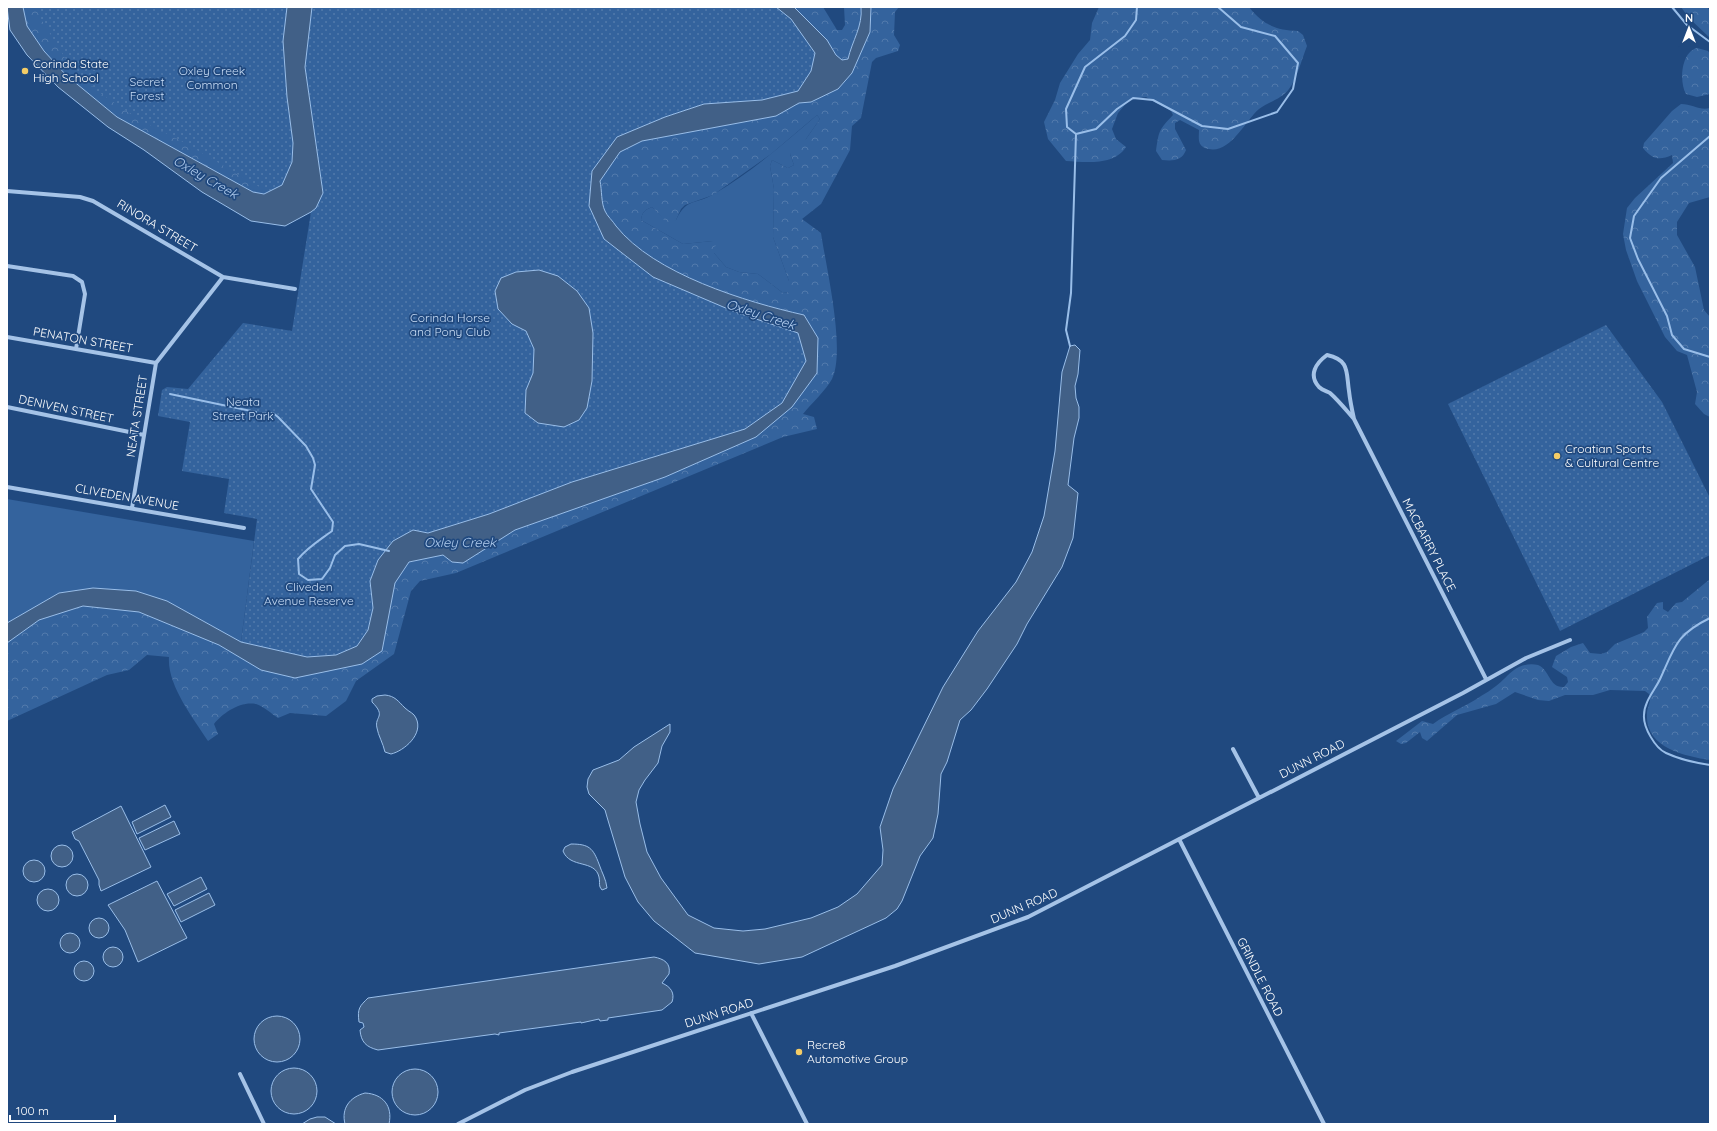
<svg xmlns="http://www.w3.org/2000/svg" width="1717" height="1131" viewBox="0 0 1717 1131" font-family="Quicksand,sans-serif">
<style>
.green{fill:#34639d}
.forest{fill:url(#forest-crowns);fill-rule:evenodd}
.park{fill:url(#park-dots)}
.water{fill:#416087;stroke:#99bee9}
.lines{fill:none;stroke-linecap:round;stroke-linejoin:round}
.stream{stroke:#99bee9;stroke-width:2}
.minor{stroke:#a5c3e7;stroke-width:4}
.poi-dot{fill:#f4cc66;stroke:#20497f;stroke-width:1.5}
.labels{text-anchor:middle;stroke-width:3.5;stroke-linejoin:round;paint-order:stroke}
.poi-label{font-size:12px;fill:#fff;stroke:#20497f;text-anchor:start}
.park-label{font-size:12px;fill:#c9ddf6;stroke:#20497f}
.street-label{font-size:12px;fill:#fff;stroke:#20497f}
.water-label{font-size:13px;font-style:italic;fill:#b1cdef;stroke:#20497f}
</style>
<defs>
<pattern id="forest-crowns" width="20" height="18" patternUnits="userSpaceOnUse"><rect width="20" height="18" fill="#34639d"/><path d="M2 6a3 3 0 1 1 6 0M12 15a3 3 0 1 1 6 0" fill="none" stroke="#527aac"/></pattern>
<pattern id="park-dots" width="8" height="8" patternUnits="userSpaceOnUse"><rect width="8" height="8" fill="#34639d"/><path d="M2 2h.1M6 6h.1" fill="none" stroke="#527aac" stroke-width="1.8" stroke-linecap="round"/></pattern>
</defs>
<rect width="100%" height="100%" fill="#20497f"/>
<path class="green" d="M817,115L820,119L806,139L790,154L794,165L788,168L772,160L770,166L774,189L773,237L789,281V292L783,293L758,274L739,272L726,267L714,253L713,241L683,244L641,220C642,213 644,210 652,207L666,221L676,220C687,197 696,205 714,194C752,172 784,143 817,115Z
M7,499L254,541L241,642L167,601L136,591L93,588L59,593L7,623Z"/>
<path class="forest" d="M23,7H287L283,41L284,70L293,143L282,185L264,194L253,192L117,117L66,75L44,51L27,26Z
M794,7H823L837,30H842L845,25L844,7H861C863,26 852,41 848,59L842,60L836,55L827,40Z
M871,7H899L895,12L894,35L900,45L898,51L876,58L872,62L861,118L852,126L850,150L821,204L802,219L821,233C826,267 846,350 832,379C826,390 811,404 803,414L814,417L817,429L783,437L456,573L420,581L411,591L394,654L356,681L346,701L326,716L290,713L278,718C272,714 263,706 256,704C240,701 223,713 214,724L218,734L208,741C193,718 167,685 169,657L147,655L129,670L107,675L7,721V643L39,620L83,606L139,612L219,645L261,670L382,651L395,583L409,562L443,555L452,562H463L515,530L665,477L756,437L818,338L804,315C746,302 655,274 616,226C613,221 607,216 605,211C601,203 602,190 600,181L620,152L642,141L776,116L799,103L811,102L838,89L852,73L870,32ZM817,115L820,119L806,139L794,143L790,154L794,165L788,168L772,160L770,166L774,189L773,237L789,281V292L783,293L758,274L739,272L726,267L714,253V247L719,244L713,241L683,244L641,220C642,213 644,210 652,207L665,221L671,223L676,220L681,209L685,205L713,195L771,154Z
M1099,7H1249C1263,25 1276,30 1298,31L1303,35L1307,46C1302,58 1297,79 1289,89C1282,99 1268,102 1259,109C1244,122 1229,157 1205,148C1197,145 1199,137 1199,130L1180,120L1175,123V129L1186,150C1182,161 1173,161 1162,160L1156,151C1159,130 1159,130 1173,115L1171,111L1146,97L1129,100L1118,113L1112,129L1116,139L1126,147C1114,166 1086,162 1066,161L1048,139L1044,122L1055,100L1060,83L1078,54L1090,40L1092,23Z
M1681,7H1707L1710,11V38L1689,18Z
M1697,48L1708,51L1710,54V94L1697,97L1686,94C1679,82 1681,52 1697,48Z
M1681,104C1692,104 1700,111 1710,108V197L1689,203L1677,222V235L1695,267L1704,310L1710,317V417L1704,414L1695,404L1697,392L1687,355L1677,351L1665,337L1637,281L1626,250L1623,234L1627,208L1635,198L1673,163L1672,155C1659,161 1652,159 1643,148L1644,143L1672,111Z
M1710,579V760C1685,756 1645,748 1647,714C1647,706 1652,702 1649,694L1645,691L1610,690L1593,695H1565L1549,701L1538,700L1515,692L1496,704L1457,715L1427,741L1422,738L1420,732L1406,743L1401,744L1396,741L1422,721L1433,724C1448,713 1465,707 1481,696C1486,693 1491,690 1496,686C1503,681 1508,674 1514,670C1520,665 1530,663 1538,665C1550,670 1549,688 1564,687L1568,682L1567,677L1552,667L1556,656L1571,647L1583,643L1590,653L1601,654L1607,652L1615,644L1644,632L1648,628L1647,617L1657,603L1663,602V609L1668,612L1676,603L1682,602Z"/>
<path class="park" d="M40,7H287L283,41L287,97L293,143L292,162L282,185L268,192L185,143L138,119L97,91L65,58L41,19Z
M312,7H776L791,19L815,53L811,71L798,91L762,100L704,104L665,117L617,137L592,171L604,239L653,277L735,312L798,333L806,361L782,403L745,429L572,482L489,514L428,533L413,530L393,541L370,581L373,608L368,630L357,646L336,655L307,657L241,642L257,519L224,513L229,479L182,471L190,422L158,416L162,390L167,387L188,389L243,323L292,331L311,212L316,207L323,193L305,67Z
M1606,325L1662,402L1710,498V555L1560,631L1448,404Z"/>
<path class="water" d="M7,7H23L27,26L44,51L66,75L117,117L253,192L264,194L282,185L292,162L293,143L287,97L283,41L287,7H312L305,67L323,193L316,208L311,212L285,226L251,221L202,192L144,150L108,127L58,87L27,55L10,30Z
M776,7H794L827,40L836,55L842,60L848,59C852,41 863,26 861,7H871L870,32L852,73L838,89L811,102L799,103L776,116L642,141L620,152L600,181C602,190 601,203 605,211C607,216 613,221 616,226C654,274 746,302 804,315L818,338L817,373L792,407L756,437L665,477L515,530L463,563L452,562L443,555L409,562L395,583L382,651L362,664L295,678L261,670L219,645L139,612L83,606L39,620L7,643V623L59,593L93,588L136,591L167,601L241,642L307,657L336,655L357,646L368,630L373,608L370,581L378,560L393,541L413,530L428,533L489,514L572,482L745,429L782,403L806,361L798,333L735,312L653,277L604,239L589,206L592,171L617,137L665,117L704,104L762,100L798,91L811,71L815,53L791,19Z
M539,270L558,276L577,291L589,308L593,333L592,381L587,408L579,420L564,427L538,423L525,413L526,390L533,373L534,349L526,331L512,324L498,309L495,291L501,278L516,272Z
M1075,345L1080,350L1078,374L1075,386L1076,398L1079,407V418L1074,438L1068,485L1078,493L1073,538L1062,567L1027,624L1017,644L987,689L971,710L960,720L947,762L941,774L938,814L933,838L920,856L902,901L897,909L886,918L802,957L759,964L695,953L654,921L638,902L625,877L607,817L605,810L589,794L587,787L588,779L593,770L619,760L634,747L670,724V732L662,746L658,763L645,780L639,790L636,802L640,824L647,852L661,878L688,915L714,928L743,931L765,929L811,918L838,907L857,894L882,865L883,850L880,827L893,789L943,687L978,631L1016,582L1032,552L1044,516L1055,451L1062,372L1070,346Z
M385,695C395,696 398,701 405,708C409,712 414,713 416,718C424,734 404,751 391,754L385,752C383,743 378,735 377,728C374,716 387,717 372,702V699L377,696Z
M165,805L171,817L137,834L132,822Z
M121,806L151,867L101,891L99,885V880L79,841L75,839L72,832Z
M174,821L180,834L145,850L139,838Z
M571,844C589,844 593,848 599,864C602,873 606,879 607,888L602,890L600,887C599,884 600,881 599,877C595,859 570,869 563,851L565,847Z
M51 856a11 11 0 1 1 22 0a11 11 0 1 1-22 0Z
M23 871a11 11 0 1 1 22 0a11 11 0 1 1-22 0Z
M66 885a11 11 0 1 1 22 0a11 11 0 1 1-22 0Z
M201,877L207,889L174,906L167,894Z
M157,881L187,938L138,962L125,930L108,905Z
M37 900a11 11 0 1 1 22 0a11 11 0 1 1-22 0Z
M209,893L215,905L181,922L175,910Z
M89 928a10 10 0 1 1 20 0a10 10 0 1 1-20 0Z
M60 943a10 10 0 1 1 20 0a10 10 0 1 1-20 0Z
M103 957a10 10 0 1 1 20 0a10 10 0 1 1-20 0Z
M654,957C664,959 671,963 669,974L662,983C671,987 675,993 672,1002L662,1010L608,1018V1020L600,1021L599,1019L581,1023V1022L499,1033V1035L495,1034L378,1050C366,1047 361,1042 360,1030L364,1027L363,1023L359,1022C357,1008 360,1006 368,998Z
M74 971a10 10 0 1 1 20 0a10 10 0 1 1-20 0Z
M254 1039a23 23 0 1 1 46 0a23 23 0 1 1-46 0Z
M271 1091a23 23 0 1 1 46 0a23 23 0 1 1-46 0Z
M392 1092a23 23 0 1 1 46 0a23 23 0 1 1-46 0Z
M365,1093C383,1094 393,1106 389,1124H345C341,1108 350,1097 365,1093Z
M317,1117H325L336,1124H302L310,1119Z"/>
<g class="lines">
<path class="stream" d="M1137,7L1136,20L1125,36L1085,67L1066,109L1067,127L1076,134L1096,129L1117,109L1133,98L1153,100L1202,126L1228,129L1277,112L1293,89L1298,63L1275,36L1241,27L1218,7
M1672,7L1687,25L1710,42
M1710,136L1661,178L1634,216L1630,238L1638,259L1667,316L1672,335L1684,349L1710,357
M1070,346L1066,330L1071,293L1076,134
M170,394L256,412
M263,413H273L278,417L306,446L313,458L315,465L311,489L333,522L332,531C320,540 308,547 298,559L299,574L308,580L322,579L330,568L335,555L345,546L359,544L389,551
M1710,618C1677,634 1675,646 1661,677C1656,689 1644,701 1644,715C1643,727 1655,748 1666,753C1679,759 1696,763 1710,765"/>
<path class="minor" d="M7,191L80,197L93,201L223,277L295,289
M7,266L73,276L82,282L85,294L76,349
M7,337L156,363
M7,407L144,435
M1354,419C1352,410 1350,400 1349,391C1346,372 1350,360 1327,355C1316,363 1308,375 1319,387C1322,390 1326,391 1330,393C1339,401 1346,410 1354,419L1486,679
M7,487L244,528
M132,508L156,363L223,277
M1233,749L1259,798
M1179,839L1324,1124
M751,1013L807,1124
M240,1074L264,1124
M458,1124L525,1090L572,1072L895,966L1028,917L1463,693L1526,658L1570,640"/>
</g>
<g class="poi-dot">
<circle cx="25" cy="71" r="4"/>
<circle cx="1557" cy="456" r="4"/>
<circle cx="799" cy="1052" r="4"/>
</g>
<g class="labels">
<g class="poi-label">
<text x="33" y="68">Corinda State<tspan x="33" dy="14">High School</tspan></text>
<text x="1565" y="453">Croatian Sports<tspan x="1565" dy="14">&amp; Cultural Centre</tspan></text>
<text x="807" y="1049">Recre8<tspan x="807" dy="14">Automotive Group</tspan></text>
</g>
<g class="park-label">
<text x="212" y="75">Oxley Creek<tspan x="212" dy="14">Common</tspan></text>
<text x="147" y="86">Secret<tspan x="147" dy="14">Forest</tspan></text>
<text x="450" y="322">Corinda Horse<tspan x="450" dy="14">and Pony Club</tspan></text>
<text x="243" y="406">Neata<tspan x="243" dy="14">Street Park</tspan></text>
<text x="309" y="591">Cliveden<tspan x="309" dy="14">Avenue Reserve</tspan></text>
</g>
<g class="street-label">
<text transform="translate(157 226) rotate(31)" y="4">RINORA STREET</text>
<text transform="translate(83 340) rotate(10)" y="4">PENATON STREET</text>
<text transform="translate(66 409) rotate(12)" y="4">DENIVEN STREET</text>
<text transform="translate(137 416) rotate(-81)" y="4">NEATA STREET</text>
<text transform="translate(127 497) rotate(10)" y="4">CLIVEDEN AVENUE</text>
<text transform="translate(1429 545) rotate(63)" y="4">MACBARRY PLACE</text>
<text transform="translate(1312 759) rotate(-27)" y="4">DUNN ROAD</text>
<text transform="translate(1024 906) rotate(-23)" y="4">DUNN ROAD</text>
<text transform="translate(1260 977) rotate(63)" y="4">GRINDLE ROAD</text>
<text transform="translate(719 1013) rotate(-18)" y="4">DUNN ROAD</text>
</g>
<g class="water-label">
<text transform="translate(206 177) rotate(30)" y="5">Oxley Creek</text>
<text transform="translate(761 314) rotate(18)" y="5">Oxley Creek</text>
<text x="460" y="547">Oxley Creek</text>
</g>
</g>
<rect width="1717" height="1131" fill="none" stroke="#ffffff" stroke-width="16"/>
<g transform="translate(1689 28)" stroke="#20497f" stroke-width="3" paint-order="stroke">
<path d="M0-3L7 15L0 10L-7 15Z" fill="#ffffff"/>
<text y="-6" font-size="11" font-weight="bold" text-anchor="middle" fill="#ffffff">N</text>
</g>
<path d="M10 1115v6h105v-6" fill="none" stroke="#ffffff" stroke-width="2"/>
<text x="16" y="1115" font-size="12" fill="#ffffff" stroke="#20497f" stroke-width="3" paint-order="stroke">100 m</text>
</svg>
